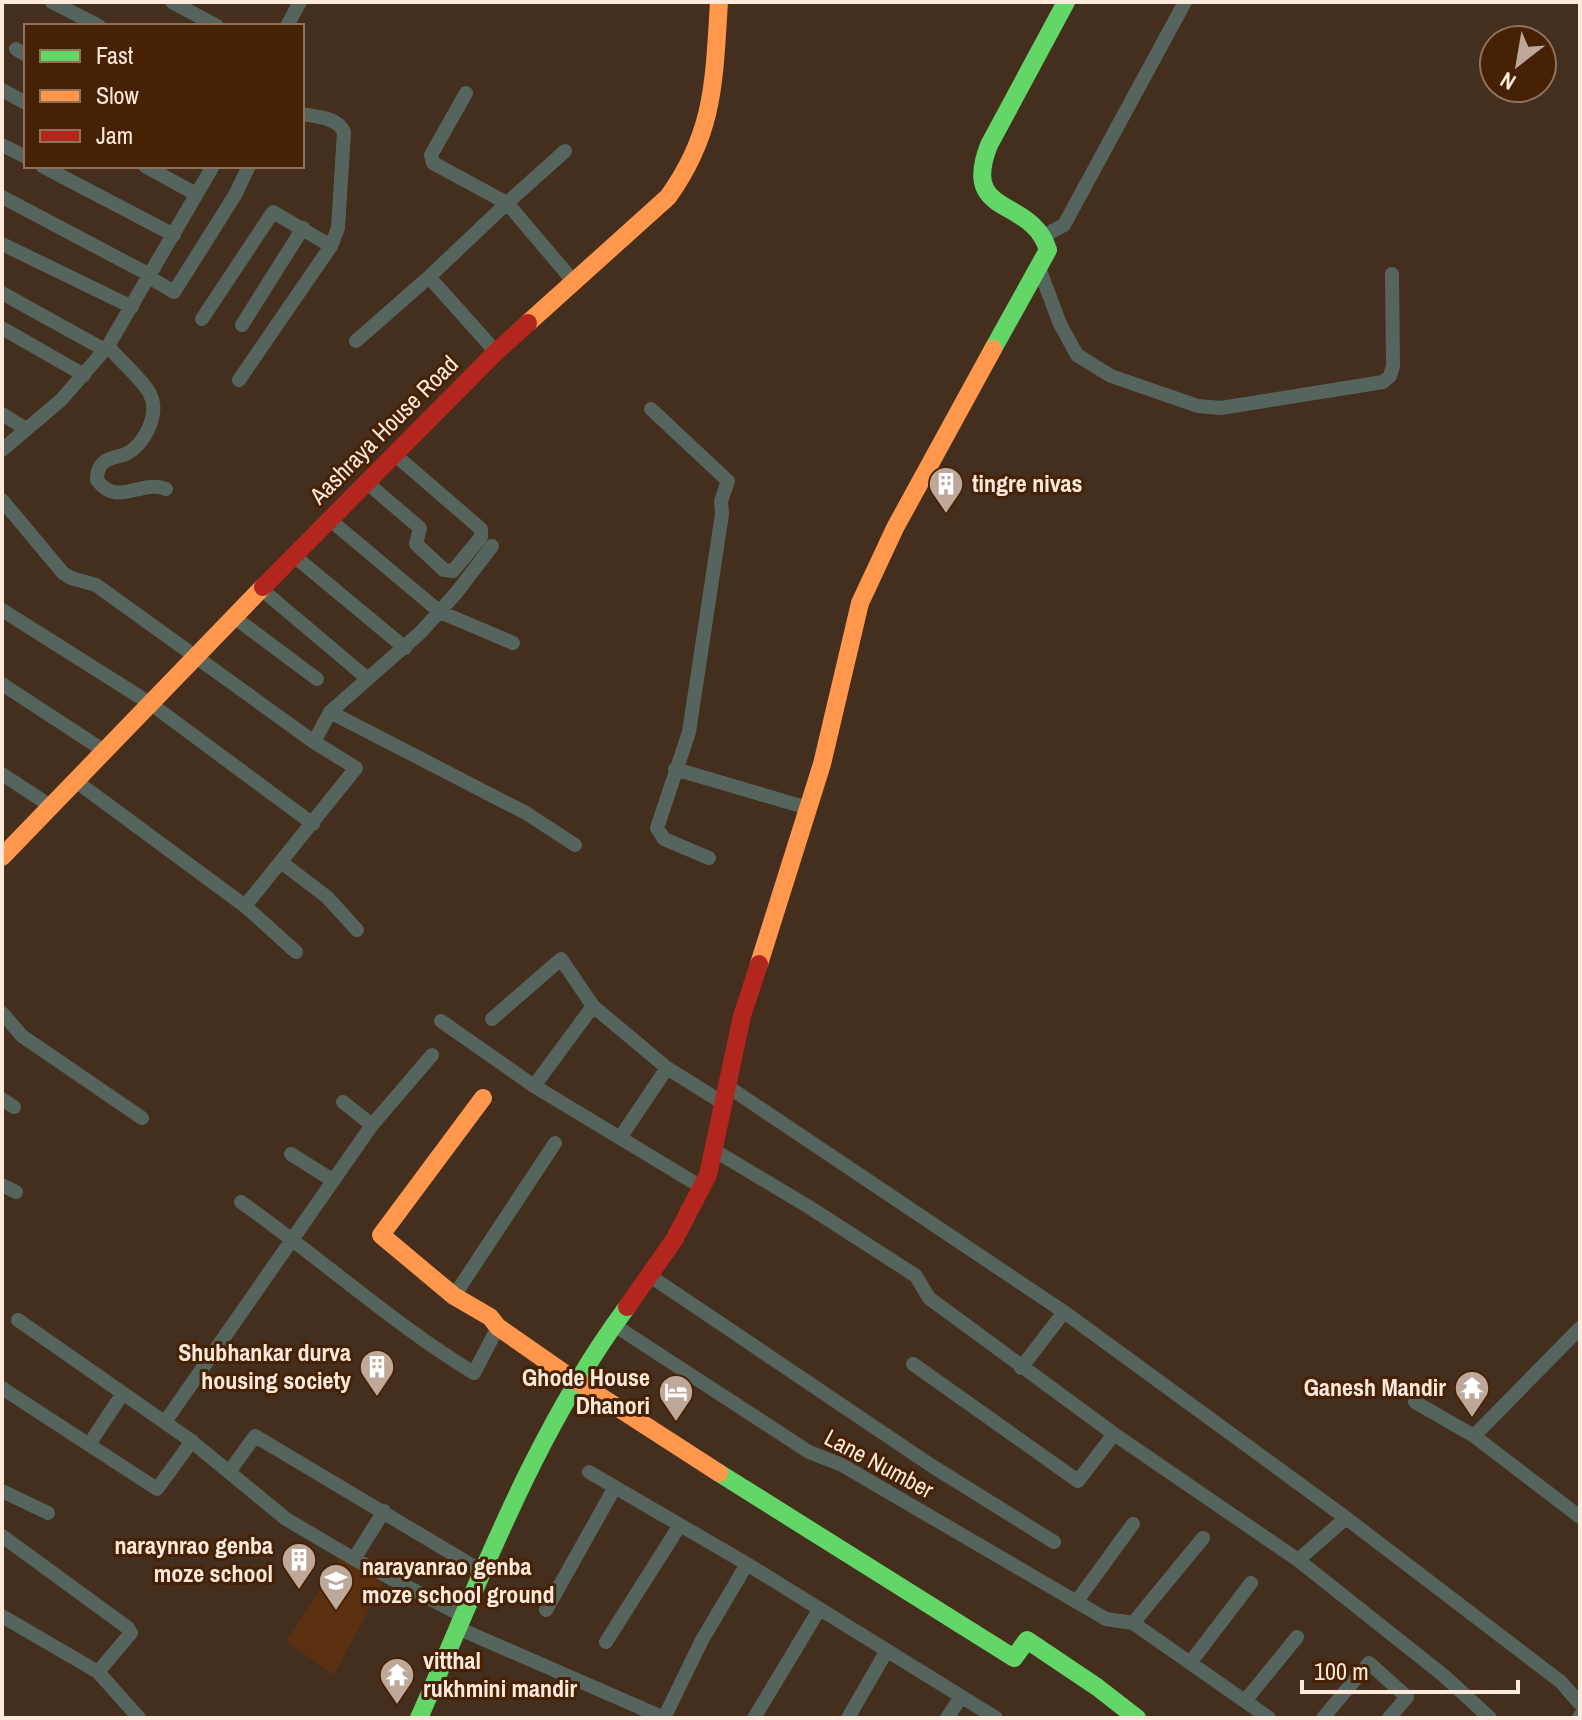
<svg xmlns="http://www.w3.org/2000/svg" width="1582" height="1720" viewBox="0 0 1582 1720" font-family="'Archivo Narrow',sans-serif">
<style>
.built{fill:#5a3010}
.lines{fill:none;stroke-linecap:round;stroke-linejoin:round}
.street{stroke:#55655e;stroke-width:14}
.fast{stroke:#63d668;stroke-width:18}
.slow{stroke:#ff974d;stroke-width:18}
.jam{stroke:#b3261e;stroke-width:18}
.labels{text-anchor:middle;stroke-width:6;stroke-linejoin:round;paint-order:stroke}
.street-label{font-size:24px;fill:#feeadd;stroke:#472104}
.poi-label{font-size:24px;font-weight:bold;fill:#feeadd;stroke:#472104;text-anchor:end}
</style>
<rect width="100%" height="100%" fill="#442e1e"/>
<path class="built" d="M340,1559L383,1583L334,1675L286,1641Z"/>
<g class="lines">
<path class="street" d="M52,2L99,26
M172,2L217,26
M287,26L300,2
M16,49L26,55
M2,90L26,103
M466,93L431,155L433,163L507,203L565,151
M2,145L26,157
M42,166L174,235
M145,166L196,194
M2,197L150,275
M1045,235L1064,225L1185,2
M2,244L132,307
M1039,268L1060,324L1077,355L1111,376L1198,406L1221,408L1383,382L1390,376L1393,366L1392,274
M149,277L174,292L235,195L249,166
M429,277L507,203L574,282
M2,293L105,350
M202,319L273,212L331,246
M242,325L303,228
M2,328L84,375
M356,341L429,277L496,352
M108,346C118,359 144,381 150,394C160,414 145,444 126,454C119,457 109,457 103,463C98,467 97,474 97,480C117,508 141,479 166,489
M239,380L331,246L338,228L344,132C337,117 317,117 302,114
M651,409L728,481L721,501L722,514L689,732L657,828L664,839L709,858
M2,414L26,429
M2,450L61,400L108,346L213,166
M366,482L420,528L416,544L444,570L453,571L481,537V529L394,454
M2,500L63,573L71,578L96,585L314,742L356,768L245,906
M329,519L440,612L513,643
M293,555L405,648
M260,588L368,679
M2,610L151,704L313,824
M234,617L317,679
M2,684L106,752
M330,712L526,813L575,845
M314,742L330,712L421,632L457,592L492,546
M675,769L808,808
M2,774L52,807
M77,782L245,906L296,952
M281,862L327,897L357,930
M2,1013L22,1036L142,1118
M492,1019L561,959L593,1006L667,1068L723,1103
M441,1021L534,1086L703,1188
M534,1086L593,1006
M727,1086L1064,1312L1346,1518L1561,1682L1580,1704
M2,1099L14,1107
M343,1102L372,1125
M620,1138L667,1068
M712,1149L809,1207L916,1276L929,1298L1114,1434L1298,1560L1443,1675L1490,1718
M291,1154L332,1180
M2,1185L16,1192
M241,1202C319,1257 392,1323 474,1373L498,1327
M650,1276L932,1466L1054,1542
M454,1296L555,1143
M18,1320L190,1440L286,1519L354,1559L465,1617
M614,1325L809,1452L842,1465L1106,1619L1133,1623L1269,1718
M913,1364L1078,1481L1114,1434
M1021,1368L1064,1312
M2,1388L157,1489L192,1441
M1415,1402L1474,1436L1580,1517
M165,1422L372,1125L432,1055
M1474,1436L1580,1328
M90,1443L123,1393
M229,1472L255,1436L483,1572
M589,1472L747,1564L996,1718
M2,1491L48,1513
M2,1536L128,1628L131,1633L98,1672
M354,1559L384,1511
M1298,1560L1346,1518
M1077,1601L1133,1524
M546,1610L615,1487
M2,1616L98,1672L139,1718
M1133,1623L1203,1538
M460,1629L664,1718
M606,1642L680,1525
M1190,1663L1251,1583
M1245,1701L1297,1637
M664,1718L702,1640L747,1564
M754,1718L819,1610
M848,1718L886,1652
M947,1718L961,1697
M1323,1718L1369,1663L1407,1697L1389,1718
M1579,1718L1580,1716"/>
<path class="fast" d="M993,349L1048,250C1031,195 960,219 989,145L1066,2
M719,1473L1014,1658L1027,1640L1097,1687L1137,1718
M419,1718C481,1578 535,1431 627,1307"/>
<path class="slow" d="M528,323L668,197C715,132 714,79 719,2
M2,857L263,587
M759,964L822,764L860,603L895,528L993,349
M483,1098L381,1235L454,1296L490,1317L498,1327L561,1371L719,1473"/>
<path class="jam" d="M263,587L496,352L528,323
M627,1307L674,1240L708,1175L742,1016L759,964"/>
</g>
<defs>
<symbol id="building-pin" viewBox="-11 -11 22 30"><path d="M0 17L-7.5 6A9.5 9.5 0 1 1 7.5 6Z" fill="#bda89a" stroke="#472104"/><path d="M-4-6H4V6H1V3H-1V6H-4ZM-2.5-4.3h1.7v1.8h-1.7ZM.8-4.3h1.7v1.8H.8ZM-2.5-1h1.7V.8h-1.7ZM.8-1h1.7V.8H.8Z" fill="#fff"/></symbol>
<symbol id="temple-pin" viewBox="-11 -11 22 30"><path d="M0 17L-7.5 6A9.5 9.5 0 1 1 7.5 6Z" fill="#bda89a" stroke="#472104"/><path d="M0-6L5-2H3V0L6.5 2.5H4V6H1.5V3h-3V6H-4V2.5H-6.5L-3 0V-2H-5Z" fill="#fff"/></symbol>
<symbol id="hotel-pin" viewBox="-11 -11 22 30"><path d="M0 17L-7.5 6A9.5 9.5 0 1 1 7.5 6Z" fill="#bda89a" stroke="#472104"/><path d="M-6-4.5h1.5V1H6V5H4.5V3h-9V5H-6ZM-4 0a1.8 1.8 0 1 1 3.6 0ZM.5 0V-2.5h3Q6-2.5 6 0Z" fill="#fff"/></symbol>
<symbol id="school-pin" viewBox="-11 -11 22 30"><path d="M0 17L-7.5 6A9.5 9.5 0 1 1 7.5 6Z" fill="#bda89a" stroke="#472104"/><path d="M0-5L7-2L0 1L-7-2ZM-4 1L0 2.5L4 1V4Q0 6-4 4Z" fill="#fff"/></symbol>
</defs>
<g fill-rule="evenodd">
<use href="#building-pin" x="926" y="464" width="40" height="54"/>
<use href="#building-pin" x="357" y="1347" width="40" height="54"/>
<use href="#temple-pin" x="1452" y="1368" width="40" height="54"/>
<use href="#hotel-pin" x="656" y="1372" width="40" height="54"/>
<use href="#building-pin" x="279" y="1540" width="40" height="54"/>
<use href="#school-pin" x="316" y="1561" width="40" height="54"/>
<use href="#temple-pin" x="377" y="1655" width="40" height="54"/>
</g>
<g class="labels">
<g class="street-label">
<text transform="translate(384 430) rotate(-45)" y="8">Aashraya House Road</text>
<text transform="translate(879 1464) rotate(28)" y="8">Lane Number</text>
</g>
<g class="poi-label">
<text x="972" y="492" text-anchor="start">tingre nivas</text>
<text x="351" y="1361">Shubhankar durva<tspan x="351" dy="28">housing society</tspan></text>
<text x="650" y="1386">Ghode House<tspan x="650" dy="28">Dhanori</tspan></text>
<text x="1446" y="1396">Ganesh Mandir</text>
<text x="273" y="1554">naraynrao genba<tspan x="273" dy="28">moze school</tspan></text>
<text x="362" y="1575" text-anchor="start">narayanrao genba<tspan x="362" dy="28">moze school ground</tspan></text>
<text x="423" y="1669" text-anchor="start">vitthal<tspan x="423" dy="28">rukhmini mandir</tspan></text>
</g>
</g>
<rect width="1582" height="1720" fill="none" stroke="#feeadd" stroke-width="8"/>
<rect x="24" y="24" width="280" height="144" fill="#472104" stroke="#90715b" stroke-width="2"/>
<rect x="40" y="50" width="40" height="12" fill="#63d668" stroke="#90715b" stroke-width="2"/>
<text x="96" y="64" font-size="24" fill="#feeadd">Fast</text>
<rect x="40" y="90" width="40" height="12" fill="#ff974d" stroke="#90715b" stroke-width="2"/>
<text x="96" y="104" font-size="24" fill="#feeadd">Slow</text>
<rect x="40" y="130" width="40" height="12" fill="#b3261e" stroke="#90715b" stroke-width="2"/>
<text x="96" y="144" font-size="24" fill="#feeadd">Jam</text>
<g transform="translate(1518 64) rotate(211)"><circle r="38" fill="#472104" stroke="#90715b" stroke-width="2"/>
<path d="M0-6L14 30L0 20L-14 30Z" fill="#bda89a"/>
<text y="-12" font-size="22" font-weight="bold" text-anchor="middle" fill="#feeadd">N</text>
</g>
<path d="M1302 1680v12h216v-12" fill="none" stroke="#feeadd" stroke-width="4"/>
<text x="1314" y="1680" font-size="24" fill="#feeadd" stroke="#472104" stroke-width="6" paint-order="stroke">100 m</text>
</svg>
